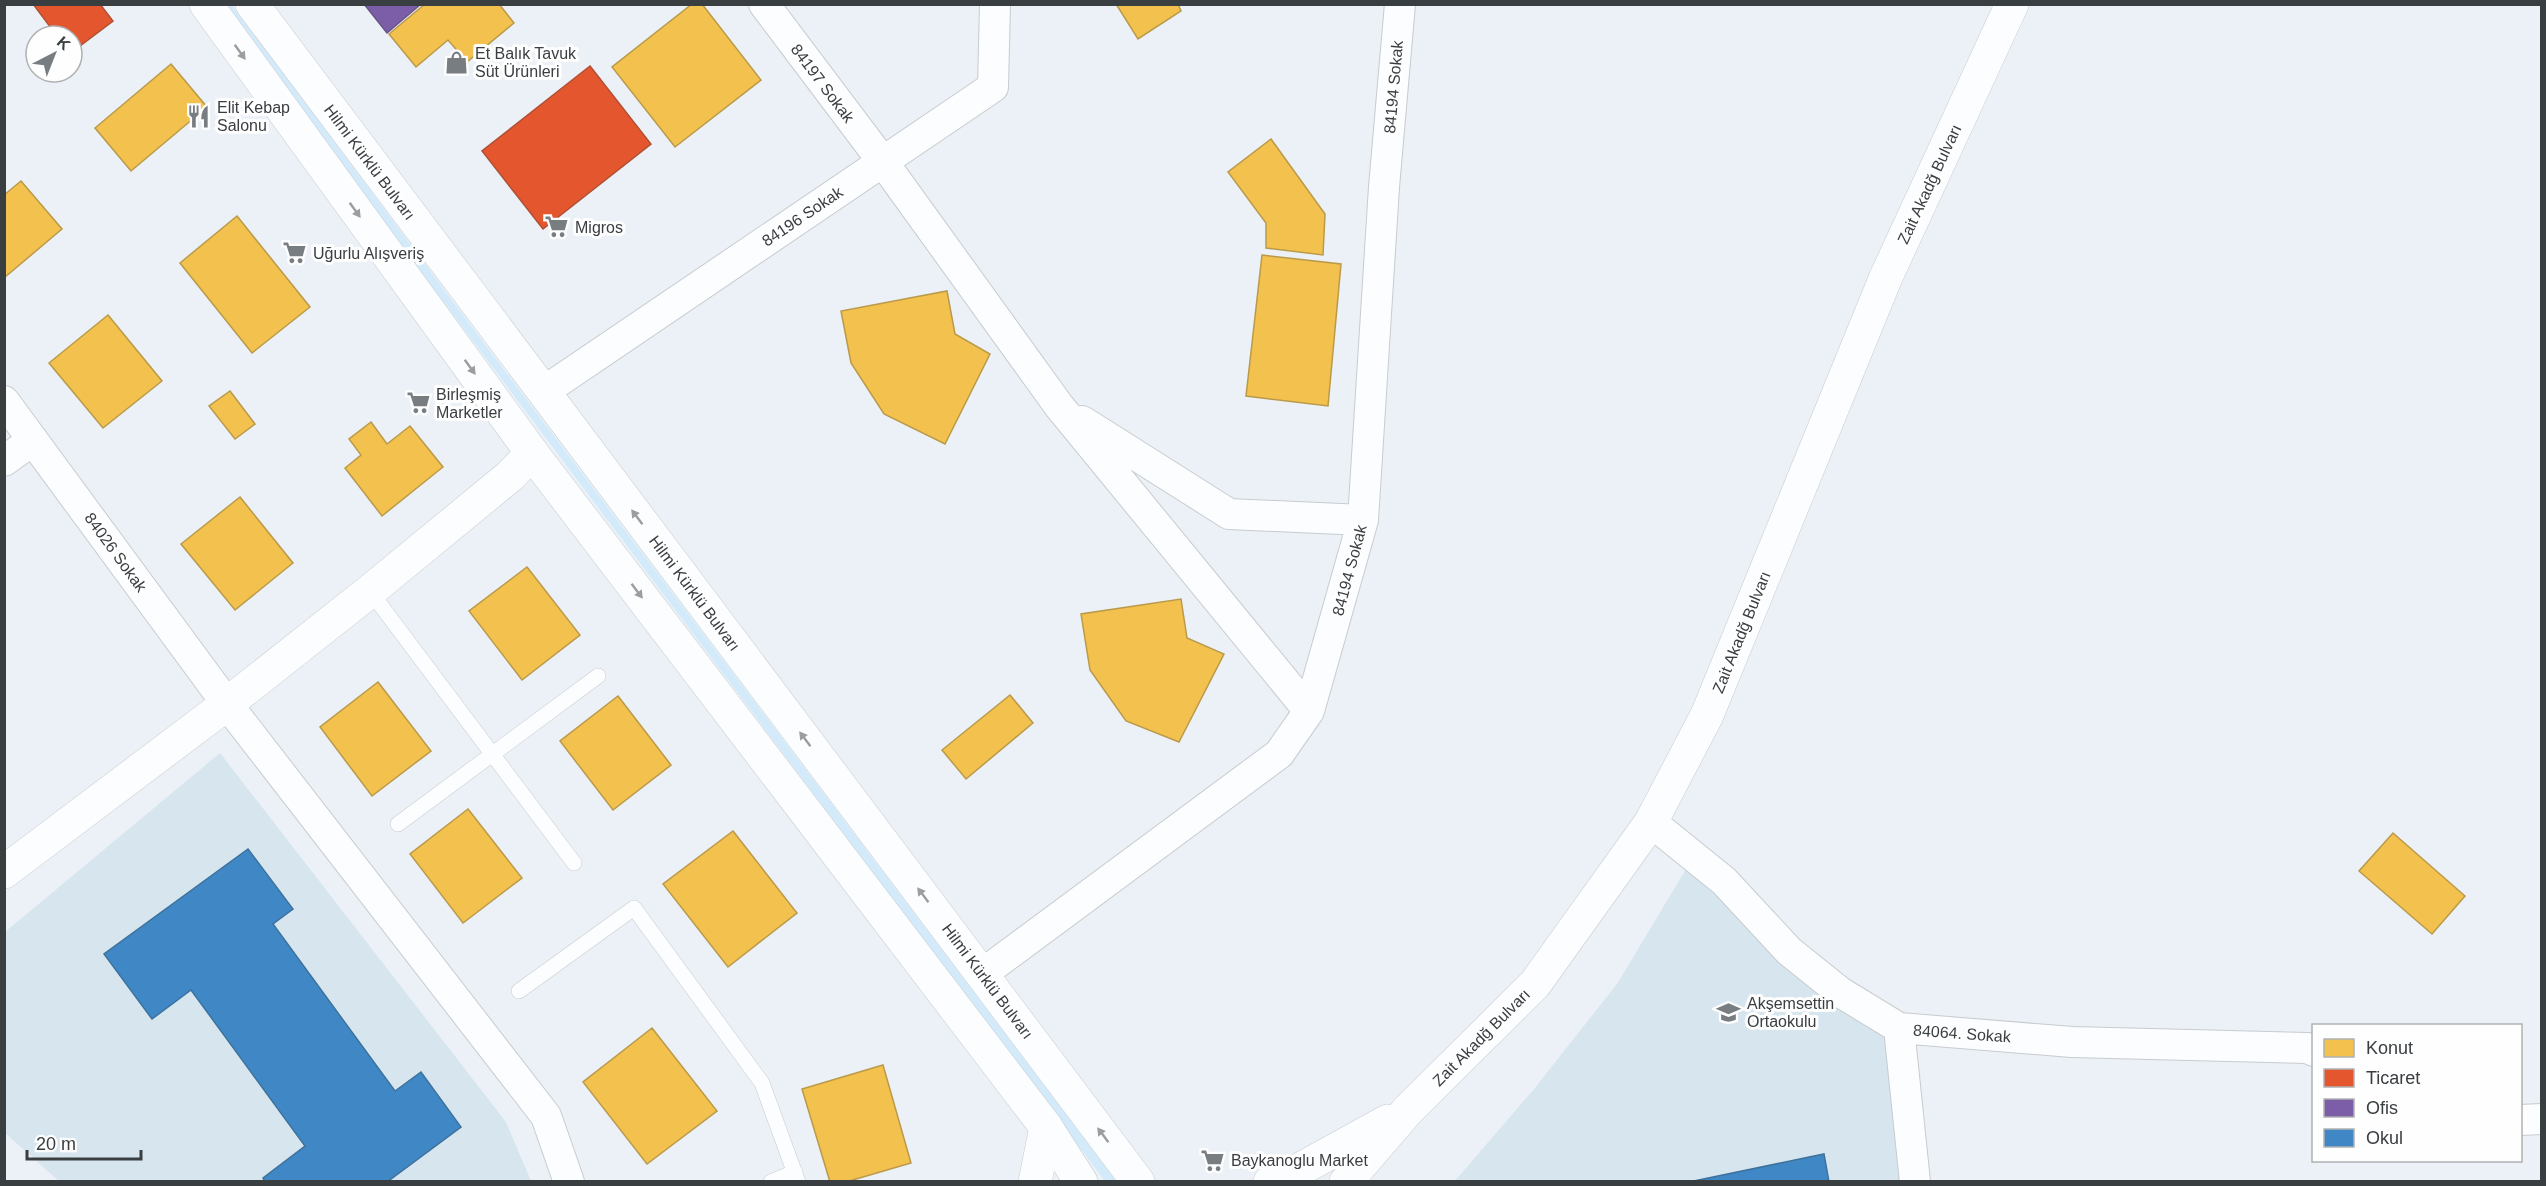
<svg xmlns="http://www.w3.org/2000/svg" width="2546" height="1186" viewBox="0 0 2546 1186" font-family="Arial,sans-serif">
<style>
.built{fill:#d7e5ee}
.grass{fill:#d2eafa}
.homes{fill:#f2c14e;stroke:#ba9a4a;stroke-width:1.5}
.shops{fill:#e4572e;stroke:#b15034;stroke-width:1.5}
.offices{fill:#7b5ea7;stroke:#675488;stroke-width:1.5}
.schools{fill:#3f88c5;stroke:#3d729d;stroke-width:1.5}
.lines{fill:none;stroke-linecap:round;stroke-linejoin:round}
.service-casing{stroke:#c7ccd0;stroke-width:16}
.minor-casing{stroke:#c7ccd0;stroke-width:32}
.tertiary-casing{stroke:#c7ccd0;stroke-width:34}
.secondary-casing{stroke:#c7ccd0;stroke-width:34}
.service{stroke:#fcfdfe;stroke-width:15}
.minor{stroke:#fcfdfe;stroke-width:30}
.tertiary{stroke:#fcfdfe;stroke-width:33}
.secondary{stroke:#fcfdfe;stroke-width:33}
.oneway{fill:#9a9ea0}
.labels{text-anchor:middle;stroke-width:6;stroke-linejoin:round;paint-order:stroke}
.poi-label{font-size:16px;fill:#393e41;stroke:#fefefe;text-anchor:start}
.street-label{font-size:16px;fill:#393e41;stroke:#fefefe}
</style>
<rect width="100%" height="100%" fill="#ebf1f6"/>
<path class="built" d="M220,753L506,1122L531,1181H59L5,1133V932Z
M1695,854L1902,1040L1915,1181L1454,1182L1534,1089L1617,984Z"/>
<path class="grass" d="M220,5H232L474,330L1116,1181H1105Z"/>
<path class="homes" d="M499,4L514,23L467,62L448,40L416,67L389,34L425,4Z
M692,4H702L761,80L675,147L612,67Z
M1116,4H1178L1181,11L1138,39Z
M171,64L207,107L131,171L95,128Z
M1271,139L1325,214L1323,255L1266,248V223L1228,172Z
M21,181L62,229L4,278V195Z
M237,216L310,307L252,353L180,263Z
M1262,255L1341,264L1328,406L1246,396Z
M947,291L955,334L990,354L945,444L884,414L851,363L841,311Z
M108,315L162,381L103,428L49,363Z
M230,391L255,424L235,439L209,406Z
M371,422L387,444L410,426L443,467L382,516L345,468L361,455L349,439Z
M240,497L293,563L235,610L181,544Z
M527,567L580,635L522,680L469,611Z
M1181,599L1187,638L1224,654L1179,742L1126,721L1090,670L1081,614Z
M378,682L431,751L372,796L320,727Z
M1010,695L1033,723L966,779L942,750Z
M618,696L671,765L613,810L560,741Z
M468,809L522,878L463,923L410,854Z
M733,831L797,913L728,967L663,884Z
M2393,833L2465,896L2432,934L2359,871Z
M652,1028L717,1111L647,1164L583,1082Z
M883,1065L911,1163L846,1182H830L802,1089Z"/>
<path class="shops" d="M33,4H100L113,21L72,52V36H57Z
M590,66L651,144L543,229L482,151Z"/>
<path class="offices" d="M364,4H421L387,33Z"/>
<path class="schools" d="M248,849L293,909L273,924L395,1091L421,1072L461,1127L387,1182H265L263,1178L305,1146L191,990L152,1019L104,954Z
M1824,1154L1829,1182H1689Z"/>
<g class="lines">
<defs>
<path id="service" d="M370,591L574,863
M398,824L598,676
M519,991L634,908L762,1083L798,1182
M771,1182L795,1172"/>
<path id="minor" d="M764,4L883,162L1059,406L1309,711
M543,392L993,87L995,4
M4,401L227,704L546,1116L569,1182
M1082,421L1229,514L1363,520
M4,461L33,440
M1651,822L1724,881L1789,951L1840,992L1899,1028L2072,1042L2307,1048L2314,1051
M982,974L1279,754L1309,711L1363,520L1384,187L1400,4
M1899,1028L1915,1182
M2520,1120L2542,1119"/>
<path id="tertiary" d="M4,872L227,704L370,591L510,476L532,453
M1035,1182L1046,1127
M1270,1182L1297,1171L1388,1121
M1346,1182L1408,1110L1535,984L1651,822L1707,715L1886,277L2012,4"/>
<path id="secondary" d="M206,4L532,453L1046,1127L1081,1182
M252,4L1138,1182"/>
</defs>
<use href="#service" class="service-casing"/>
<use href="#minor" class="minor-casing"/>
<use href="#tertiary" class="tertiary-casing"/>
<use href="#secondary" class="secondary-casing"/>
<use href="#service" class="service"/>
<use href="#minor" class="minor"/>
<use href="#tertiary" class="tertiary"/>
<use href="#secondary" class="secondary"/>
</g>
<defs><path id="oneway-solid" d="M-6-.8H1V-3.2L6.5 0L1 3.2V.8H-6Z" transform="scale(1.5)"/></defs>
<g class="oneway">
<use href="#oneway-solid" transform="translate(240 52) rotate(54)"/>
<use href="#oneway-solid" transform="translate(355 210) rotate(54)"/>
<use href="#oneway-solid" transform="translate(470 367) rotate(54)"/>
<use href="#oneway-solid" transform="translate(637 517) rotate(-127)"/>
<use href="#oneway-solid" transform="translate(637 591) rotate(53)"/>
<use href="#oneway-solid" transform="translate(805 739) rotate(-127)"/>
<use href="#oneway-solid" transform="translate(923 895) rotate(-127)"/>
<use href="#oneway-solid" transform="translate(1103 1135) rotate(-127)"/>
</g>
<defs>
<symbol id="shop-bare" viewBox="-9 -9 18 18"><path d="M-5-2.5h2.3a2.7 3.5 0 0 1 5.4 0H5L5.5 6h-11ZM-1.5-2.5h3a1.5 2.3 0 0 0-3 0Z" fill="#777d80" stroke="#fefefe" stroke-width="2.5" paint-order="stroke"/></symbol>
<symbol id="restaurant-bare" viewBox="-9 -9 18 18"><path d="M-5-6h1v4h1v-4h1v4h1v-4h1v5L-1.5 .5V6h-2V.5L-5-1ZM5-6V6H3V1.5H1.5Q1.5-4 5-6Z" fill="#777d80" stroke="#fefefe" stroke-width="2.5" paint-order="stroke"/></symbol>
<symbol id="supermarket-bare" viewBox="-9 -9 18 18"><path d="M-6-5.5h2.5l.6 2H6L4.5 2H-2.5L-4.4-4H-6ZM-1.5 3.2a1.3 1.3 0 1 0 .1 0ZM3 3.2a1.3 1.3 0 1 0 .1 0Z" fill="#777d80" stroke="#fefefe" stroke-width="2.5" paint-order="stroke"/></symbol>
<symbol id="school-bare" viewBox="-9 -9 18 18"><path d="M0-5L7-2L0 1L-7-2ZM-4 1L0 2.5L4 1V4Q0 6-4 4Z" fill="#777d80" stroke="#fefefe" stroke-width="2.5" paint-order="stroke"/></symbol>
</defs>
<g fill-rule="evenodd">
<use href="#shop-bare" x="440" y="46" width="33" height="33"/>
<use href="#restaurant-bare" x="182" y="100" width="33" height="33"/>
<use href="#supermarket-bare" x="540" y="210" width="33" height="33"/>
<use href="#supermarket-bare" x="278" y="236" width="33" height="33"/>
<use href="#supermarket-bare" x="402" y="386" width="33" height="33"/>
<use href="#school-bare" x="1712" y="996" width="33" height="33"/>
<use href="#supermarket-bare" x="1196" y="1144" width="33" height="33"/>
</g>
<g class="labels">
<g class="poi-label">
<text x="475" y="59">Et Balık Tavuk<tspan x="475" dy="18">Süt Ürünleri</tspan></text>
<text x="217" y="113">Elit Kebap<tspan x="217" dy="18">Salonu</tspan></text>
<text x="575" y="233">Migros</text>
<text x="313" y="259">Uğurlu Alışveriş</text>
<text x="436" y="400">Birleşmiş<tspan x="436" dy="18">Marketler</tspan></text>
<text x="1747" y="1009">Akşemsettin<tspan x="1747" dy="18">Ortaokulu</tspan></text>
<text x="1231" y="1166">Baykanoglu Market</text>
</g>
<g class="street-label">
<text transform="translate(823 83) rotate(53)" y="6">84197 Sokak</text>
<text transform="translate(1393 87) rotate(-85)" y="6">84194 Sokak</text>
<text transform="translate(370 162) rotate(53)" y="6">Hilmi Kürklü Bulvarı</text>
<text transform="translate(1929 184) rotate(-65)" y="6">Zait Akadğ Bulvarı</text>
<text transform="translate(802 216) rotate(-34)" y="6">84196 Sokak</text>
<text transform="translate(116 552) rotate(54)" y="6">84026 Sokak</text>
<text transform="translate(1349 570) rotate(-75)" y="6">84194 Sokak</text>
<text transform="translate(695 593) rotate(53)" y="6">Hilmi Kürklü Bulvarı</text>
<text transform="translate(1741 632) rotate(-68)" y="6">Zait Akadğ Bulvarı</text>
<text transform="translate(988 981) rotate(53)" y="6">Hilmi Kürklü Bulvarı</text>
<text transform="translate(1962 1033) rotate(4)" y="6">84064. Sokak</text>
<text transform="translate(1481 1037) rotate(-45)" y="6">Zait Akadğ Bulvarı</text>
</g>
</g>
<rect width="2546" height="1186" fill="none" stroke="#393e41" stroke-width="12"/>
<rect x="2312" y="1024" width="210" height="138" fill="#fefefe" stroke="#afb1b2" stroke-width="1.5"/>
<rect x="2324" y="1039" width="30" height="18" fill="#f2c14e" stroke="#afb1b2" stroke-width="1.5"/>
<text x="2366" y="1054" font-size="18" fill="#393e41">Konut</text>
<rect x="2324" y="1069" width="30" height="18" fill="#e4572e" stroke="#afb1b2" stroke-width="1.5"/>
<text x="2366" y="1084" font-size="18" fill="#393e41">Ticaret</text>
<rect x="2324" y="1099" width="30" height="18" fill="#7b5ea7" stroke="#afb1b2" stroke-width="1.5"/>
<text x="2366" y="1114" font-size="18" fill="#393e41">Ofis</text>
<rect x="2324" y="1129" width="30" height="18" fill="#3f88c5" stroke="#afb1b2" stroke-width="1.5"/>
<text x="2366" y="1144" font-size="18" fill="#393e41">Okul</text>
<g transform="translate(54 54) rotate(42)"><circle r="28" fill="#fefefe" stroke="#afb1b2" stroke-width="1.5"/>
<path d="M0-4.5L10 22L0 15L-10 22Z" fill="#777d80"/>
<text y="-9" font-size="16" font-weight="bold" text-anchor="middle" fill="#393e41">K</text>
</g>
<path d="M27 1150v9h114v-9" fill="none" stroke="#393e41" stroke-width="3"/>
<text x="36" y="1150" font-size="18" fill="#393e41" stroke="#fefefe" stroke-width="4.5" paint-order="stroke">20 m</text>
</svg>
